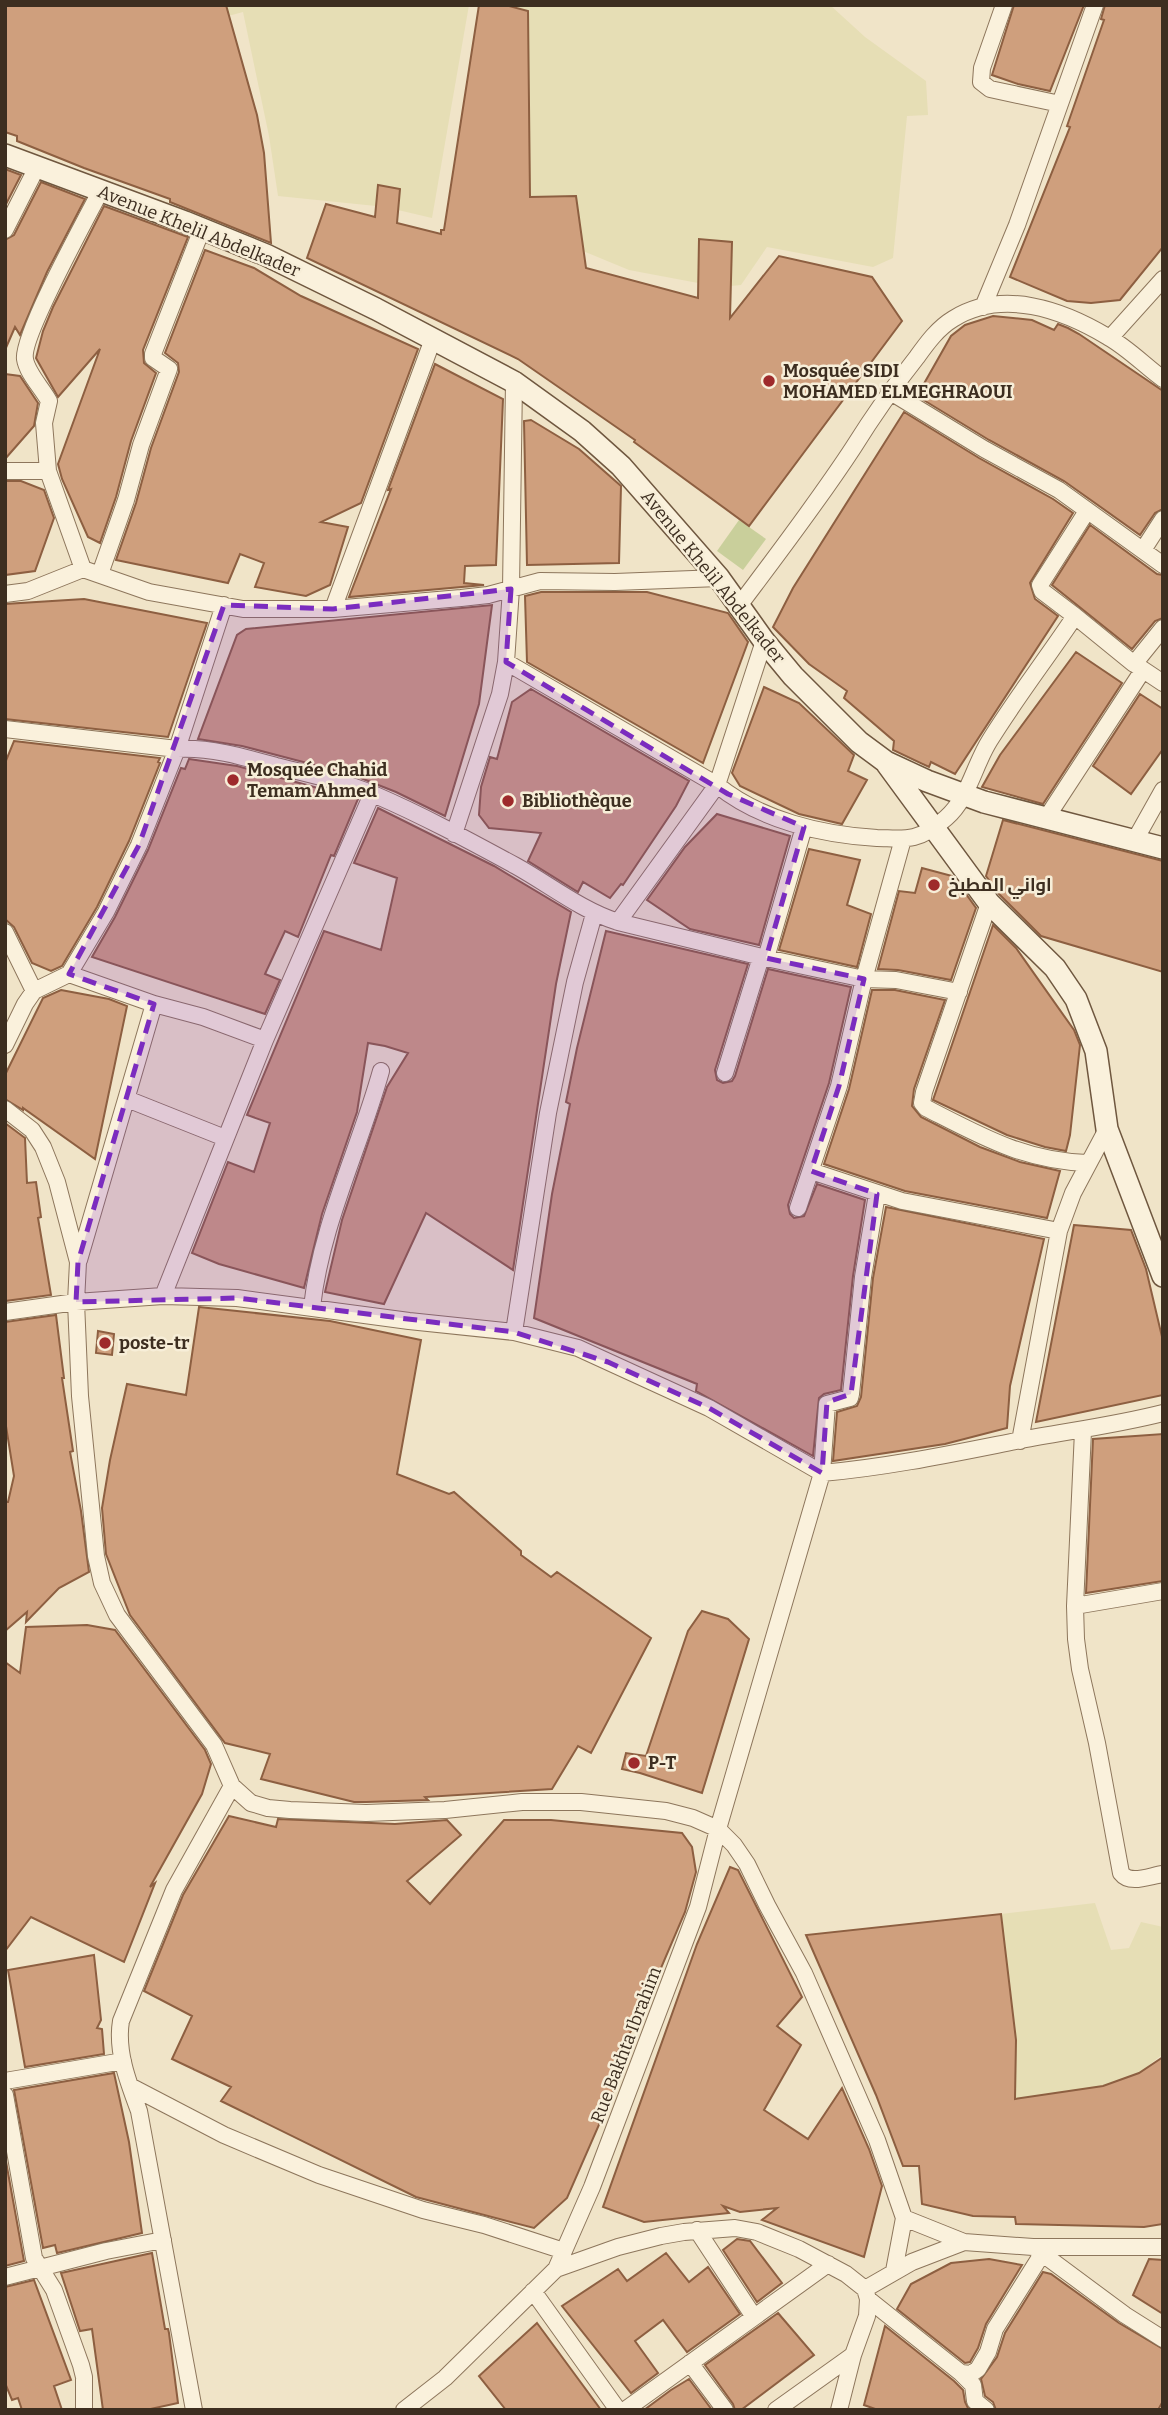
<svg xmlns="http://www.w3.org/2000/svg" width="1168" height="2415" viewBox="0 0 1168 2415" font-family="Bitter,Cairo,serif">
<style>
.farmland{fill:#e6deb5}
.green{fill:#c9cf9b}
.building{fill:#cf9f7d;stroke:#8d5f41;stroke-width:2}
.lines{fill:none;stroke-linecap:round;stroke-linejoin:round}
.street-casing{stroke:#8d765c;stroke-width:18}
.secondary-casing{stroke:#6f573f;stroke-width:24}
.street{stroke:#faf1dc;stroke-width:16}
.secondary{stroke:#faf1dc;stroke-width:21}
.marked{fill:#7b2cbf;fill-opacity:0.2;stroke:#7b2cbf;stroke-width:5;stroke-dasharray:14 9;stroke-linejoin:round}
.poi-dot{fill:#9e2a2b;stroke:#f7eed8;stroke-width:2.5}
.labels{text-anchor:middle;stroke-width:5;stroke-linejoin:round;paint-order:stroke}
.street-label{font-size:18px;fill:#3d2e20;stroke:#f7eed8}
.poi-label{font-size:18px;font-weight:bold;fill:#3d2e20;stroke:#f7eed8;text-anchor:start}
</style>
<rect width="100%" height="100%" fill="#f0e4c8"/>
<path class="farmland" d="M226,5H469L432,218L398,210L400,189L378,185L376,206L278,196L269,136L243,12L228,16Z
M505,5H830L865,37L926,81L928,115L907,116L893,258L873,267L767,247L741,285L731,286L732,242L699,239L698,283L629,270L583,251L576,197H530Z
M1095,1903L1111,1950L1129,1948L1141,1922L1163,1927V2054L1139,2073L1100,2087L1015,2099L1016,2040L1001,1914Z"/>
<path class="green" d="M739,520L766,539L743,570L717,551Z"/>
<path class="building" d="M5,5H226L257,115L264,153L271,243L170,202V199L84,168L17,141V136L5,132Z
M479,5H505L528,11L530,197L576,196L586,268L698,298L699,239L732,242L730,318L779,256L872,277L902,321L749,526L634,442L635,440L518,359L307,258L326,204L375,217L378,185L400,189L397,223L441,234V230H444Z
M1014,5H1084L1050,91L1018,84L992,75Z
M1105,5H1163V247L1120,300L1091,303L1067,301L1010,277L1070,127L1067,126L1104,20L1101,19Z
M5,169L21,175L5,206Z
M41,182L85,199L47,272L20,335L15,327L5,350V240L14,235Z
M104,206L188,237L143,350L144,363L156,373L131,441L116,497L100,543L88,537L62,479L58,464L100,349L58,397L36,358L43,331L53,307Z
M205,250L254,268L301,296L418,349L361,503L321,522L348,527L330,585L306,596L255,587L264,563L240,554L228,583L116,560L136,503L151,448L179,372L178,363L165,353Z
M993,316L1032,320L1054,330L1058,324L1068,328L1079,334L1163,391V509L1155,513L1140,535L1064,481L989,440L917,396L951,336L965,325Z
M435,364L503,399L496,565L465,566L464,583L484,585L349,597L391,489L388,490Z
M5,374L20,376L38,403L34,426L5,459Z
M904,412L979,458L1053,499L1073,513L1030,583L1035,599L1058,616L955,774L931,762L929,767L893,750L894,741L844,698L847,691L809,664L773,627L793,588Z
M531,420L579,449L621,486L619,563L527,565L524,421Z
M5,481H21L44,490L54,518L35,571L5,575Z
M1090,525L1157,574L1163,575V618L1155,621L1132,649L1052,585Z
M541,592H647L728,613L748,642L703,763L527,662L525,596Z
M84,599L207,623L168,737L5,719V604Z
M492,605L479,704L445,816L396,792L353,775L242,746L198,739L237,635L246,629Z
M1076,652L1122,683L1043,804L982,787L1000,755Z
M764,687L799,703L854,755L848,771L867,780L842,824L799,814L740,786L732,773Z
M531,689L689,781L676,806L623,885L621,884L610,898L583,882L578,892L528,861L541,833L489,828L479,815L481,787L490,757L497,759L512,702Z
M1140,694L1163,709V749L1131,794L1093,766Z
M14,741L160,758L158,762L160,763L129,841L97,907L62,966L51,971L32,963L14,927L5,919V763Z
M189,759L237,766L358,799L334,856L331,855L298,937L285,931L265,974L280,980L265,1014L92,957L115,917L148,850L181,768L185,769Z
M378,808L494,866L571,912L556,984L513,1270L426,1213L384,1304L325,1292L342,1220L387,1087L408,1053L385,1046L368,1043L357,1112L322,1214L304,1288L219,1264L192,1253L228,1162L254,1172L270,1123L247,1115L324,931L381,950L397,878L354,863Z
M717,814L790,836L759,945L690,929L647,900L685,847Z
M1003,820L1163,861V972L1041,936L999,894L986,876Z
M809,849L860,860L847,905L871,914L857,967L779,950Z
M922,868L952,876L951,885L961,887L976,908L951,980L898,970L878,969L899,891L915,893Z
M993,925L1016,948L1074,1030L1080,1045L1070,1135L1066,1151L1045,1147L1007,1135L933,1100Z
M606,931L748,964L715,1070L717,1080L723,1083L732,1081L735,1076L768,969L851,987L829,1083L788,1205L790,1214L794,1218L804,1216L817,1184L865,1200L853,1276L841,1390L824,1394L819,1398L813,1456L696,1391L697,1384L534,1318L552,1194L570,1104L566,1102L577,1048Z
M61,990L109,999L127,1006L95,1159L23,1108V1110L5,1099V1075L43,998Z
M872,990H895L945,1000L914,1089L912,1106L921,1117L980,1147L1020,1162L1060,1171L1047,1218L905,1191L824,1164L849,1089Z
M5,1123L25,1138L27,1183L36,1182L41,1217L38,1218L51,1295L5,1301Z
M886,1207L1044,1239L1010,1386L1007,1428L945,1444L833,1461L837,1412L857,1406L861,1397L873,1278Z
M1074,1225L1131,1230L1146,1269L1163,1341V1395L1036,1422Z
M199,1307L330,1321L421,1340L397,1474L449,1494L454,1492L521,1551V1555L551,1577L557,1572L651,1638L591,1753L578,1746L552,1789L425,1797L428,1800L366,1802H354L261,1779L270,1754L225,1743L130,1615L106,1554L102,1508L110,1460L127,1384L186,1395Z
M56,1315L64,1378H62L73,1451L70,1452L81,1511L89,1572L59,1588L26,1622L27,1612L5,1631V1502H8L14,1476L5,1420V1322Z
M98,1331L114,1334L112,1355L96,1353Z
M1163,1434V1581L1086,1593L1093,1439Z
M702,1611L728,1619L749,1639L702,1793L640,1773L622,1769L626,1753L646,1756L688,1631Z
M87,1625L115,1630L205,1750L211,1764L202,1794L150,1887L155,1883L124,1962L31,1917L5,1951V1662L20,1673L26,1627Z
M229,1816L276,1827L278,1819L395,1824L447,1820L461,1835L407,1881L430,1904L504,1820H551L682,1833L692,1847L696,1872L685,1912L640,2017L615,2056L622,2061L612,2095L567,2198L534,2228L416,2197L221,2101L231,2087L172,2059L192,2016L144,1991L183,1895Z
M730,1867L738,1870L802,1997L777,2026L801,2045L764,2110L808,2139L842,2088L869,2149L882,2186L864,2257L762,2220L777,2208L740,2212L723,2206L729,2213L644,2222L603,2207L697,1944Z
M1001,1914L1016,2040L1015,2099L1103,2086L1139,2073L1163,2057V2224L1144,2227L1016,2224L1015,2217L973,2216L922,2204L919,2166H903L876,2095L806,1935Z
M94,1955L101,2020L97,2028L102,2029L104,2054L25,2067L8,1970Z
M114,2073L129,2142L142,2233L57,2253L55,2245L43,2248L14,2090Z
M5,2156L24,2261L5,2266Z
M737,2239L750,2241L782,2283L757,2302L723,2250Z
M152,2253L165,2329H168L169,2333L178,2403L146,2410H103L92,2329L80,2331L61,2273Z
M666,2253L689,2282L708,2267L740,2314L687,2352L663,2320L635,2341L658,2373L631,2393L562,2306L618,2269L627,2281Z
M989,2259L1022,2265L986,2324L978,2348L970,2362L965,2363L897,2309L911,2284L951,2263Z
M1149,2259L1163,2260V2314L1133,2295Z
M1043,2272L1051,2274L1119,2323L1163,2349V2401L1158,2410H996L993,2402L985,2396L981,2379L997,2357L1005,2333Z
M34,2280L71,2380L54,2386L62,2410H22L18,2398L12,2400L5,2383V2287Z
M778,2313L814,2355L741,2410H735L733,2404L705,2365Z
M537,2323L601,2410H506L479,2376Z
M885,2326L954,2381L963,2390L965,2402L969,2410H878L864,2405Z
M689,2379L712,2410H644L671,2390Z"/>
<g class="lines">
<defs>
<path id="street" d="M1004,5L982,68L981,82L990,89L1060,104
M5,230L37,167
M983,307L1017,225L1095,5
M1110,338L1163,279
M889,391L984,449L1059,490L1163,565
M5,471H48
M1143,550L1163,519
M83,569L48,471L44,423L49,401C42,388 27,373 25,359C21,337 87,217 101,190
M100,574L126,500L141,445L169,369L153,358V354L202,229
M5,594L28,591L83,569L149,592L243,609H333L461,598L488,595L540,581L615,582L719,578
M738,607C777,555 817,503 853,448C873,416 894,386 917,357C927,343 938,328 953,319C1003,288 1063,310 1108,337C1128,348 1145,366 1163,379
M333,609L433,339
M1075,616L1042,591L1040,585L1087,511
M764,641L717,785C760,820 822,835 877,838C889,838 902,840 914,837C926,834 937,826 946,818C969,798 974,765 990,740C1016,698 1047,658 1075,616L1134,664L1163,628
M1136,665L1163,683
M5,729L177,749C210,747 244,757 276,766C308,774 342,781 373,794C422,815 470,841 516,866C550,885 581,910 618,922L717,785L506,662
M1047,817L1143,670
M454,834L500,694L506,662L511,589L514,382
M1135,840L1163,790
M989,903L924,1092L922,1103L926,1108C981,1136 1024,1161 1087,1163
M618,922L766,958L864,979L903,839
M5,932L34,991
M766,958L804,827
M69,974L154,1004L203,1017L265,1040L372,794
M5,1045L25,1004L34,991L69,974L106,912L139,845L177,749L224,605
M725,1073L761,957
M127,1099L225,1138
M5,1109L32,1130L43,1147L57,1182L78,1262L76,1302L80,1396L96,1556L102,1583L117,1615L214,1745L232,1786L251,1803L268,1808L290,1810L366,1813L445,1810L522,1802H581L666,1811L693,1818L718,1829L734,1845L747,1864L767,1905L804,1973L877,2140L904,2218L894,2271
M811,1171L902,1201L1059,1231
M798,1208L839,1086L864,979L896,980L959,992
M79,1260L154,1004
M163,1296L237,1298L409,1321L514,1332L578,1348L709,1408L822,1473L827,1404L850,1398L851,1394L863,1277L877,1194
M312,1307C321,1225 359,1150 381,1071
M5,1312L76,1302L163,1296L265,1040
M514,1332L548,1113L575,982L594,914
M1083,1431L1075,1606L1076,1639L1080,1669L1097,1743L1121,1873C1130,1885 1149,1876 1163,1874
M1020,1441L1059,1231L1073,1193L1107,1129
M1075,1606L1163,1591
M5,2081L123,2061
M130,2086L224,2135L319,2175L423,2210L484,2225L564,2251
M5,2095L34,2258L54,2290L81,2365L84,2377V2410
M904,2218L964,2242L1033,2247H1163
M697,2230L754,2317
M1036,2249L1125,2315L1163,2339
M556,2269L592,2187L698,1907L718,1829L822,1473C890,1467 955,1453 1021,1440C1069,1431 1116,1425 1163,1413
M5,2277L106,2251L163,2240
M865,2289L912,2262L964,2242
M533,2291L618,2410
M868,2299L961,2373L971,2374L978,2369L988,2352L995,2329L1042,2254
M690,2363L725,2410
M961,2373L973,2385L975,2401L986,2410
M194,2410L139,2111C128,2082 116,2051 121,2021L174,1890L232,1786
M404,2410L445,2378L556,2269L618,2247L661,2236L684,2232L735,2228L757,2232L799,2249L846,2274L865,2289L868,2299L867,2316L853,2355L839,2410
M625,2410L828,2264
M776,2410L853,2355"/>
<path id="secondary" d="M5,155L185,222L266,255L376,309L514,382L582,431L621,466L719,578L764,641L793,676L859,742L886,762L927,781L984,802L1163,848
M887,764L989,903L1055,968L1076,999L1096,1051L1107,1129L1163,1276"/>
</defs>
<use href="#street" class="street-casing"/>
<use href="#secondary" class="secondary-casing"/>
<use href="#street" class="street"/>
<use href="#secondary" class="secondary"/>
</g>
<path class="marked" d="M511,589L506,662L728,794L804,827L766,958L864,979L839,1086L811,1171L877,1194L851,1394L827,1402L822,1473L709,1408L608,1362L514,1332L237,1298L76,1302L78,1262L154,1004L69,974L139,845L224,605L333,609Z"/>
<g class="poi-dot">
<circle cx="769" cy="381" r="7"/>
<circle cx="233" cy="780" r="7"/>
<circle cx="508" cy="801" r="7"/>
<circle cx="934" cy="885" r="7"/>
<circle cx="105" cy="1343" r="7"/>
<circle cx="634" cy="1763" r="7"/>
</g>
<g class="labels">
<g class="street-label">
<text transform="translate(199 231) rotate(22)" y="6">Avenue Khelil Abdelkader</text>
<text transform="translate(713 577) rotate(51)" y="6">Avenue Khelil Abdelkader</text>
<text transform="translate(626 2045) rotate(-69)" y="6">Rue Bakhta Ibrahim</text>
</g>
<g class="poi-label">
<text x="783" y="377">Mosquée SIDI<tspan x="783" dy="21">MOHAMED ELMEGHRAOUI</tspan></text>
<text x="247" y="776">Mosquée Chahid<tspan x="247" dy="21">Temam Ahmed</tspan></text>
<text x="522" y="807">Bibliothèque</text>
<text x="948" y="891">اواني المطبخ</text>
<text x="119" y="1349">poste-tr</text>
<text x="648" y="1769">P-T</text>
</g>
</g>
<rect width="1168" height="2415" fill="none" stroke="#3d2e20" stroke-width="14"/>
</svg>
